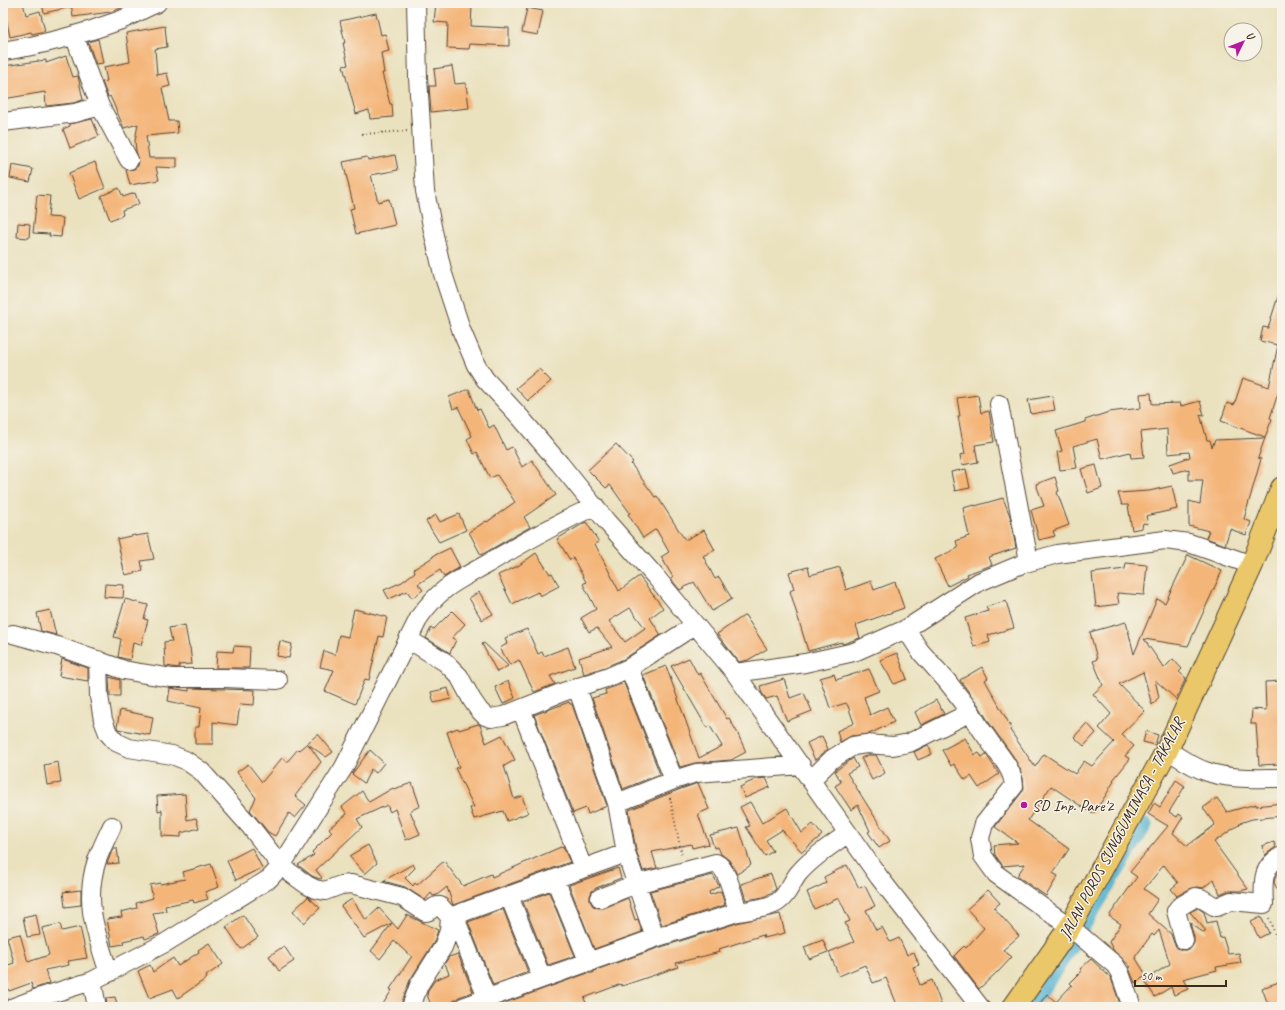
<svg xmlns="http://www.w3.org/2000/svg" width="1285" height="1010" viewBox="0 0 1285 1010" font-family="Caveat,sans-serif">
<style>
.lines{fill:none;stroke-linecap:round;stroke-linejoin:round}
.canal{stroke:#51b0cf;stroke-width:13}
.building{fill:#f4b579;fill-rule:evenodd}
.minor-casing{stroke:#554536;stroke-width:20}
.highway-casing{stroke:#554536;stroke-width:24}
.path{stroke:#554536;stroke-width:2;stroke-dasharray:1 3;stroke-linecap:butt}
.minor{stroke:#fff;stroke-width:18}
.highway{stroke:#eac769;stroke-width:22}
.poi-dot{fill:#b5179e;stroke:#f7f3e8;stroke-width:1.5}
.labels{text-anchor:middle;stroke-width:3;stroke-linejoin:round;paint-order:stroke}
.poi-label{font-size:16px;fill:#3b2a1e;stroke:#f7f3e8;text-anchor:start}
.street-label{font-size:16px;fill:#3b2a1e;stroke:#f7f3e8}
</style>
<rect width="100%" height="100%" fill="#f7f3e8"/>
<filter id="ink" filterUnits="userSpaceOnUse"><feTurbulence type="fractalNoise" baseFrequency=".025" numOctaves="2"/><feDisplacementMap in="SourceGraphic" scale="8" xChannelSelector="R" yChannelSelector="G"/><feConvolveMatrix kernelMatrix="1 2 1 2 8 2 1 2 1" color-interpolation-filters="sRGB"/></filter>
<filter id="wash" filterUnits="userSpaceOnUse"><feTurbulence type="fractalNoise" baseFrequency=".012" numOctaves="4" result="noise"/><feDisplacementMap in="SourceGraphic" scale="16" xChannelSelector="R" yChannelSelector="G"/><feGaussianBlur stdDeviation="0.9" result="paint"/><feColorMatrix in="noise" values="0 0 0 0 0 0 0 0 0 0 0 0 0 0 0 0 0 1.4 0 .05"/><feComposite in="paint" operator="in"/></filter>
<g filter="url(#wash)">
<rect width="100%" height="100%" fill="#eae1be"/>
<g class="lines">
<path class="canal" d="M1032,1007L1080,933L1146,825"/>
</g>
<g id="blocks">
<path class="building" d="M3,3H23L26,15L40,11L45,31L32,34L31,32L10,37Z
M42,3H71V7L44,13Z
M71,3H133L111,12L73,17Z
M436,3L472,5L471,26L509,28V46L470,44L469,49L447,48L448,23L434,22Z
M527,8L543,11L538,35L522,32Z
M376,13L381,35L385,34L389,51L381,53L384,73H382L390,104H392L393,117L370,119L369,110L356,114L343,66L348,65L343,43H345L340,21Z
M165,26L167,47L155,49L157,75L167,73L170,86L162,88L169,121H177L178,133L146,136L149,158H177V168L156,167L159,180L130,185L126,170L134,169L138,166L139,161L136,151L135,141L138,124L124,128L110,96L108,97L102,82L107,81L104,67L130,62L126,33Z
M98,39L103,63L96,64L88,42Z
M66,56L73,77L78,76L83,100L73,103L46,106L45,92L3,99V66L46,60V63Z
M452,66L455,84L466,83L469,108L431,112L429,86H436L434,69Z
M92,119L99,136L70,148L63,129L70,126V124Z
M395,155L398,170L371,175L378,202L389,199L395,225L356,234L350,209L354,208L343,162L367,157L368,160Z
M95,162L105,188L79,199L69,173Z
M12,165L33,169L30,182L10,178Z
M119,188L123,197L135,193L139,204L122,210L123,215L110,220L101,196Z
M37,195L50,196L48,217L63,218L61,237L49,236L50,234L33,233Z
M18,223L30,224L29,238L17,237Z
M1280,290L1282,291V381L1270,418L1272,419L1265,437L1221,421L1227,403L1234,405L1243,378L1269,387L1278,345L1260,341L1263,327L1268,328Z
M539,369L551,381L528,401L516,388Z
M469,389L477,410L480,409L489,428L494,425L506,450L512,447L522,467L532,460L556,495L524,517L530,527L481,555L469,532L486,521L487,522L515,502L497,475L490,478L477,452L474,454L467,439L472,436L458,407L453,409L449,397Z
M1151,393L1152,404L1180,403L1181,406L1200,401L1204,415L1200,414L1207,440H1210L1212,447L1215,440L1265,438L1258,458L1261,459L1244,519L1251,522L1246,535L1230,529L1225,545L1206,538L1209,531L1189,526V501L1200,504L1203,480H1189V469L1173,473L1170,464L1190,457L1189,452L1168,454L1167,429L1141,432L1144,457L1131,458L1130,452L1102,459L1097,439L1073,446L1077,468L1060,470L1057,452L1062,451L1056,431L1085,422V420L1109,412L1141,408L1140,394Z
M978,395L981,413L989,411L994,442L975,445L978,462L962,465L960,455L965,454L958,416H960L957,398Z
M1052,396L1055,410L1031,414L1028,400Z
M616,444L633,462L631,464L655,497L657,496L685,540L704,530L715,550L703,556L715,579L719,577L732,599L712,611L694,582L680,590L671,579L673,577L661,557L669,552L656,529L643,538L628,514L630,513L610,485L606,488L588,470Z
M1096,465L1102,488L1088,493L1081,469Z
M966,469L970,488L955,491L951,472Z
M1055,477L1059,491L1057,492L1069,525L1053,531L1055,536L1039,540L1031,510L1044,506L1036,484Z
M1172,486L1177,509L1146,516L1148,524L1143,523L1142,528L1132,530L1128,505H1122L1118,493L1149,491Z
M1003,498L1010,516L1016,548L989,557L992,565L967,574L968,576L948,586L935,559L958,548L956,541L969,536L963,508L975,505V506Z
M459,514L466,530L439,542L426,521L436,515L440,522Z
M586,522L599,542L595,544L619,591L639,576L663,608L650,618L661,635L624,659L605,667L584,674L579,658L612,647L597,628L589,632L581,618L596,609L583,584L586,582L573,558L570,560L557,539ZM630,608L645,628L625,642L609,621Z
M148,534L154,559L141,561L143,571L125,575L117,539L135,535V536Z
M450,548L460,567L444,577L440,570L418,584L423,590L412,598L407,591L389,599L384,590L402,582L415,572L414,569L433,557V556Z
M536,553L550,574L552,573L559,586L540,596L538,592L512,604L498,575L518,566Z
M1188,555L1222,571L1188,646L1144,639L1164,668L1173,659L1182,669L1179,672L1186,678L1176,699L1155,680L1159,697L1152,705L1143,672L1119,684L1145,711L1121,734L1134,746L1125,756L1130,759L1113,780L1114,781L1106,795L1093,814L1051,786L1028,820L1069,849L1053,873L1058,876L1046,896L1017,876L1025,864L1003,866L995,855L994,845L1018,843L995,827L1022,792L1024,788L1023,778L1020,769L1013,756L990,724L979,706L960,680L982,667L988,678L985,680L1012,729L1010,730L1035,767L1044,754L1075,774L1084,761L1092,766L1114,742L1099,728L1111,714L1093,694L1103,685L1093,661L1097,659L1090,632L1126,622L1134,654L1157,599L1165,603Z
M1126,563L1147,565L1144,595L1117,593L1119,604L1096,607L1092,573L1125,569Z
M808,567L810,575L840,567L846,590L871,581L874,590L895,582L904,608L856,625L860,638L843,644H842V642L808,651L790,591L794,589L789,572Z
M105,584L124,585L123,598L104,597Z
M479,592L493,614L482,620L469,598Z
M125,599L148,605L144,619L148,620L141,645L133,643L130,660L118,657L121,639L114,637Z
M1006,601L1014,628L988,635L990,642L974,647L965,618L988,611L986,607Z
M354,609L387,617L383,637L379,636L369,680L365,679L355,704L325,691L334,670L320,667L324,651L335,655L339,635L348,637Z
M50,610L56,635L41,631L37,613Z
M452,611L465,624L452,638L456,640L450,653L426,638L431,628L434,629Z
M745,615L767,649L748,660L739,662L717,634Z
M185,625L189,647H190L192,664L179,665V668L165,666L164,642L172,641L169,628Z
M527,629L538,654L542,652L544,656L568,647L575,667L550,676L555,684L534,692L519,660L510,665L500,648L507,644L505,638Z
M280,641L292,644L289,658L277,656Z
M484,643L508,666L497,672L482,644Z
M234,646L250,647L249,668H216L217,651L233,652Z
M897,653L907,679L894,684L880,660Z
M689,658L698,675L700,673L727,719L729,718L737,732L746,752L731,760L695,763L680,767L643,675L666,666L699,758L722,746L710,726L707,728L671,666Z
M62,659L88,668V681L59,676Z
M869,669L879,691L864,697L870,715L887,707L894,722L869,734L851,736L840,742L837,731L854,723L848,706L846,703L830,708L820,678L834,674L836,680Z
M109,677L120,680V696H110Z
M784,679L790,698L804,693L812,711L787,721L777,696L766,699L762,693L760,686Z
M508,681L515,698L503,704L495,687Z
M1282,681V743H1280V764L1259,765L1256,724H1251L1252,709L1266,710L1265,682Z
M624,683L660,774L623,789L592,698L606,694L605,690Z
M170,688L189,691V688L255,690L254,705L240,704L237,725L213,722V744H195V727H199L201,708L168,701Z
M448,688L451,699L434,703L431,692Z
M936,700L944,714L921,725L915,712Z
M569,702L570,704H572L607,806L588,814L586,808L573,813L534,715Z
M120,710L153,717L150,735L118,729L117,727Z
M1087,723L1096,733L1084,746L1074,737Z
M478,724L480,725L486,743L502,735L515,760L504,766L514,799L522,796L528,813L507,821L503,811L474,819L470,808L474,807L455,768L459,767L447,732L458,728L459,730Z
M1146,731L1158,735L1155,745L1143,742Z
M318,734L333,752L326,757L308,744L321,762L295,796L306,805L295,818L289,813L275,836L268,832L250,810L256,798L237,772L248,764L262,782L282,758L287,762L298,749L299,750Z
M822,736L828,749L815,760L807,743Z
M965,738L975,755L979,753L982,757L986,754L999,774L979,788L971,776L965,780L954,764L951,766L942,750Z
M928,745L932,754L918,760L914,752Z
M370,750L384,763L376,773L371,769L364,783L352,774Z
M868,755H876L885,773L872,780L861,758Z
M853,758L858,767L847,773L890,841L879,848L868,832L870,831L858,805L851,810L835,786L841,782L835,771Z
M58,762L61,783L47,785L44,765Z
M766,778L770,787L745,798L740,787L756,779Z
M1176,780L1185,786L1169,812L1177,817L1179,814L1183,817L1173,833L1187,846L1215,825L1203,808L1217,798L1227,812L1256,804V806L1282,803V816L1252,819L1240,823V824L1214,842L1248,889L1240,891H1227L1220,894L1214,879L1203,888L1198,887L1191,888L1177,896L1171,889L1178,883L1164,865L1144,889L1158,899L1148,914L1171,934L1174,943L1177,948L1182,950H1186L1191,948L1194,943V937L1190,923L1204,933L1206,931L1190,912L1198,908L1204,912L1207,923L1216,921L1220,938L1223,937L1228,954L1239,953L1241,963L1216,967L1217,970L1183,979L1188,989L1174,995L1171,987L1155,997L1144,980L1147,979L1144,977L1135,983L1129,968L1131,967L1114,951L1109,942L1121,924L1109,916L1137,877L1130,872L1168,826L1148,814L1154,803L1160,807ZM1159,930L1170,964L1148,978L1135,957L1152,934L1154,936Z
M412,783L420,806L410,811L420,834L406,840L395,809L390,812L387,805L357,819L362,827L316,870L322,878L320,879L312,876L298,865L314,855L312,852L332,832L329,828L347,814L342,807L362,791L369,802L393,788L394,789Z
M698,783L709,809L698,814L709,844L692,848L691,844L652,852L657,868L643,871L636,850L629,810L678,790Z
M185,794L187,820L196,818L199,828L181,833V837L162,836V810L158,811L157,796Z
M750,802L762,823L787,808L802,833L813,824L822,835L802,852L782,830L766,840L773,851L765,856L746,827L750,826L740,807Z
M739,828L751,865L737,874L729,860L721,854L718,847L714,848L710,835Z
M1274,842L1276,847L1265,855L1262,846Z
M368,845L377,863L365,874L349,856Z
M563,846L570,862L453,905L447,887L437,895L433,896L431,893L425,900L405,887L383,881L413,864L415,868L405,878L413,886L415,883L417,885L444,861L463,886L491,874L492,877Z
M113,848H117L119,863L107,864Z
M252,848L262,868L236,880L227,861Z
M211,864L219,887L205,892L208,899L194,903L193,900L165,906L166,911L153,913L159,934L145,939L144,936L123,941L124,944L112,946L107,919L122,917L121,912L137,908L136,903L153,898L150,885L160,883V884L185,879L183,872Z
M847,865L859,888L865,886L875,906L866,910L876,930L882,927L890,942L899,938L907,955L914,952L919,965L913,967L920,985L932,980L942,1007H898L886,978L873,983L865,965L839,976L829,952L854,942L845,923L850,921L839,898L814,909L807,892L826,883L824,877Z
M618,868L621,878L596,888L592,891L590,896V901L593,906L599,908H604L628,898L635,920L638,919L642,932L594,949L569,885Z
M1282,868V899H1281L1274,882L1276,875Z
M771,874L776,889L775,890L764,897L746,900L741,884Z
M713,875L719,886L709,892L710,895L721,891L725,905L662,925L650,891Z
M81,890V905L65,907L63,892Z
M988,890L1000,903L994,908L1019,936L1003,950L1012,957L998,972H997L979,989L954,956L964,946L966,948L984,928L967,909Z
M549,892L575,956L548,965L523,902Z
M308,897L320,908L304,923L293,911Z
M352,899L366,920L379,908L398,929L407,915L438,930L434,942L410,980L400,1007H381L392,990L390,989L412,956L407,953L394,941L380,959L371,951L392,923L364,938L341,906Z
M503,909L528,972L493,985L468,922Z
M36,914L40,935L27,937L23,917Z
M780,914L785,933L764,938L763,935L719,949L720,952L676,963L678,967L622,986L621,984L584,998L586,1003L575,1007L496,1006L588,973H593L596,970L658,948L740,922Z
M243,915L258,937L241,949L226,927Z
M1261,917L1269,933L1259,938L1251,922Z
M60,924L62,931L80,927L87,958L68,961L69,965L45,970L50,983L33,989L31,983L9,991L3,974V967L14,963L7,937L20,934L28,962L49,955L42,928Z
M823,940L828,952L809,959L804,947Z
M209,943L223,964L206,976L207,978L178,998L173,989L149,998L138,971L150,965L153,972L173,958L178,966L199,952L198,950Z
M284,946L294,961L279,971L269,956Z
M458,954L473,992L459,997L451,1003L453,1007H432L427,995L428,990L435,980L449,974L445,963L449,957Z
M1091,959L1111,978L1121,1007H1037L1047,994L1056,1002L1072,985L1070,983L1082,971L1080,969Z
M1279,982L1282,991V1007H1269L1262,988Z
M115,997L118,1007H107L106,998Z"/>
</g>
</g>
<g filter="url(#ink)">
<use href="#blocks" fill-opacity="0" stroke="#554536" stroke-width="1"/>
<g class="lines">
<defs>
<path id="minor" d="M416,3L418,77L425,191L433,231L443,274L462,332L476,365L485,379L520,417L560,464L607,522L655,576L735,673L879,877L980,1007
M74,35L100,106L129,160
M3,51C43,45 83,34 121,20C133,15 145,8 157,3
M3,122L75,113L100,106
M999,404L1029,561
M906,629L920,651L946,680L971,712
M13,634L57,646L124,670L140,673L172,678H224L278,680
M408,639L445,662L459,676L472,700L479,710L485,716L491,718L503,716L563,692L609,677L629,668L695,625
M98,660L99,696L103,720L108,733L116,742L129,748L172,755L185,760L201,771L250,826L281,866L307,885L315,889L325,891L341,885L351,884L402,897L425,912C432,912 432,905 440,906L450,917
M629,668L674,780
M735,673L805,663L854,652L906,629L979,582L1022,564L1057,554L1165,540L1189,543L1252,565
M577,687L617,803
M521,709L583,868
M1167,750C1179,757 1191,766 1205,771C1229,780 1257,778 1282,778
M811,780L832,759L853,746L866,744L893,746L909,743L971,712C976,722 982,731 988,739C998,754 1013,768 1014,786L984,824L980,838L983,856L996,874L1070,927L1115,965L1120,973L1132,1007
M555,879L589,963
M509,896L542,978
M738,912C750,910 765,909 776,903C787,897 791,883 798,874C811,858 832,845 848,833
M454,915L487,998
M655,938L626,853L617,803L674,780L696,773L801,765
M1184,940L1176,911L1179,907L1196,897L1201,898L1214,906L1217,907L1231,901L1264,904C1263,883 1261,866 1282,856
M109,973C96,933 83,902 97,860C101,849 107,837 112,826
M92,981L97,1007
M14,1007L41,997L92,981L165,943L269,879L281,866L344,767L420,616C441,587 457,581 487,564C522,543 558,523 595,506
M411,1007L419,985L443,947L449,931L450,917L626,853
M463,1007L655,938L738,912C734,900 728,868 716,863L636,884L600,898"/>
<path id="highway" d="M1014,1007L1070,927L1167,750L1252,565L1282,488"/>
</defs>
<use href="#minor" class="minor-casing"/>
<use href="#highway" class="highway-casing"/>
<path class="path" d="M362,134L407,131
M670,798L682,856
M1269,918L1282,953"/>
<use href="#minor" class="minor"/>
<use href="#highway" class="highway"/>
</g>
</g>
<circle class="poi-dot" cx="1024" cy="805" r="4"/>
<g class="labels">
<g class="poi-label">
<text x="1032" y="811">SD Inp. Pare'2</text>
</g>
<g class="street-label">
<text transform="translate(1121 828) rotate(-62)" y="6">JALAN POROS SUNGGUMINASA - TAKALAR</text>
</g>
</g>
<rect width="1285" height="1010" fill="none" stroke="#f7f3e8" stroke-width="16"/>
<g transform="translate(1243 42) rotate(47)"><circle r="19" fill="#f7f3e8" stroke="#aca397"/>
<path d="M0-3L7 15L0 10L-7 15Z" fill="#b5179e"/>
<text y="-6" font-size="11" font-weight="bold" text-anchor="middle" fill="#3b2a1e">U</text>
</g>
<path d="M1135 980v6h91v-6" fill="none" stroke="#3b2a1e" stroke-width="2"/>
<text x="1141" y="980" font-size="12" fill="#3b2a1e" stroke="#f7f3e8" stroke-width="3" paint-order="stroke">50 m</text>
</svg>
